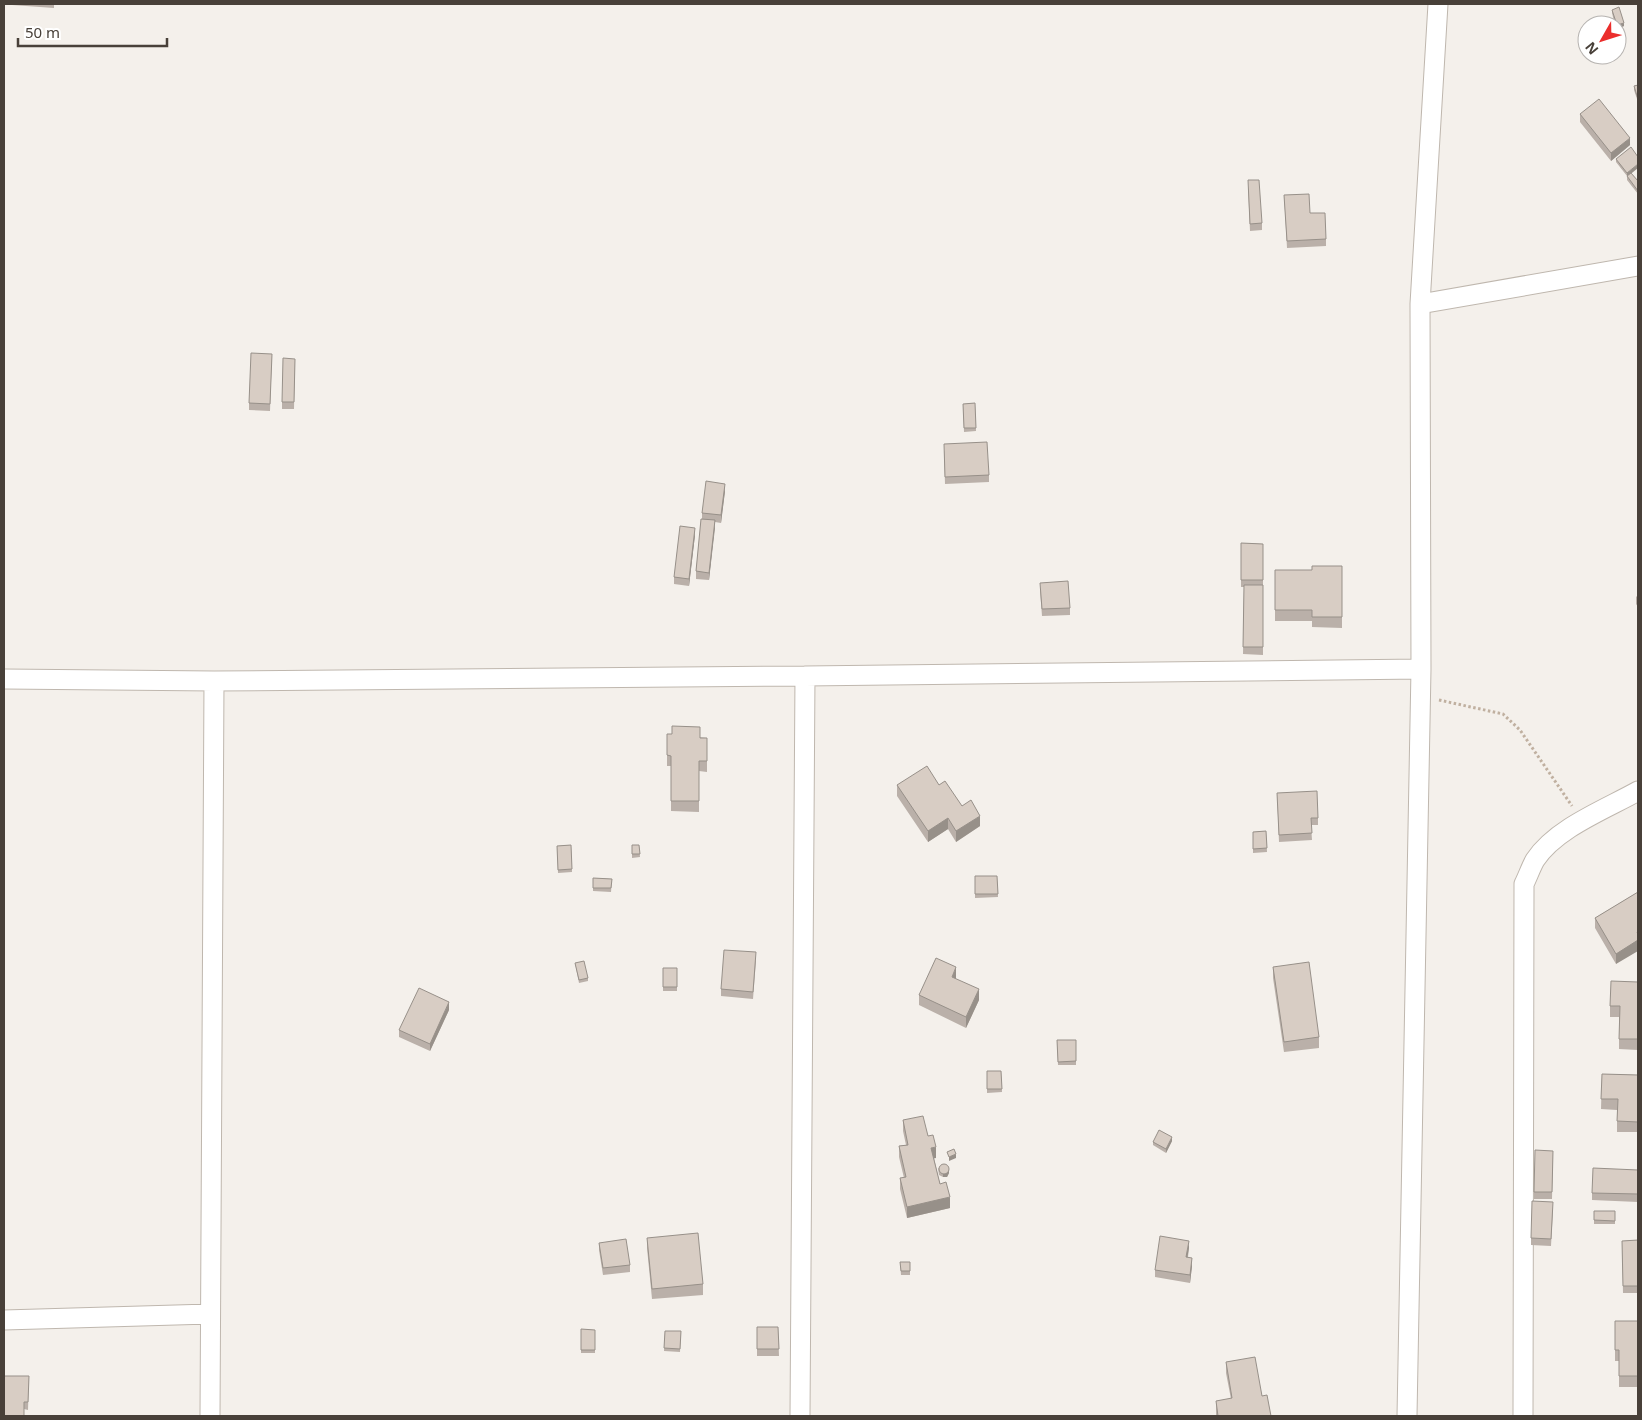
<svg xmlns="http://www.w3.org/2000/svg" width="1642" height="1420" viewBox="0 0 1642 1420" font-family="'Noto Sans',sans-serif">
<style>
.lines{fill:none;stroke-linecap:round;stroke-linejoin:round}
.minor-casing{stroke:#bfb7ae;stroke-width:21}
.path{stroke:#c0b0a0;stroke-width:3;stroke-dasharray:2.5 2.5;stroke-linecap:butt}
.minor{stroke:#fff;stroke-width:19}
.wall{fill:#bab0a9}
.shaded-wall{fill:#979089}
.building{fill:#d8cdc4;stroke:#979089}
</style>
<rect width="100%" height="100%" fill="#f4f0eb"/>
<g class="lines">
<defs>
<path id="minor" d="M1420,304L1638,266
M805,676L1421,669
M4,679L214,681L805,676L800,1416
M4,1320L210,1314
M210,1416L214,681
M1407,1416L1421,669L1420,304L1438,4
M1523,1416L1524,884C1528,876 1531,867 1535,860C1556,828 1606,809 1638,791"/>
</defs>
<use href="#minor" class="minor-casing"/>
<path class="path" d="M1439,700L1503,714L1520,730L1572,806"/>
<use href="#minor" class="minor"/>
</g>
<path class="wall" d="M12,4H54V8L12,5Z
M1612,10L1624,26L1617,29V25H1615L1612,13Z
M1638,85V102L1634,90V86Z
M1580,114L1630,145L1611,161L1580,122Z
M1616,159L1631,173L1638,181V194L1627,180V176L1616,162Z
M1248,187L1262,223V230L1250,231Z
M1284,195L1310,213L1326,239V246L1287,248Z
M272,354L270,411L249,410V403Z
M295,359L294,409H282V402Z
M975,403L976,431L964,432L963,404Z
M944,451L989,475V482L945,484Z
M725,491L721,523L715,522L709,580L696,579V571L702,519V513Z
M695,535L689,586L674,584V577Z
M1241,543L1263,544V655L1243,654L1244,587H1241Z
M1342,566V628L1312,627V621H1275V570H1312Z
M1040,590L1070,608V615L1042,616Z
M1638,595V607L1636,604V597Z
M667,734L707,738V772L699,771V812L671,811V766H667Z
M897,785H939L962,806L980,826L956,842L948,829L928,842L897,796Z
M1277,793L1318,818V825H1311L1312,840L1279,842Z
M1266,831L1267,852L1253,853V832Z
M571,845L572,872L558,873L557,846Z
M632,845H639L640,857L632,858Z
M975,876H997L998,897L975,898Z
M593,878L612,879L611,892L593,891Z
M1638,892L1616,964L1595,928V918Z
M756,960L753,999L721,996V989Z
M575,963L588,978V981L579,983Z
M1273,967L1319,1037V1048L1284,1052L1273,978Z
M663,968H677V991H663Z
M1638,982V1050L1619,1049V1017H1610V1006Z
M919,995L979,1000L966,1028L919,1005Z
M449,1010L430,1051L399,1037V1030Z
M1057,1040L1076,1061V1065H1058Z
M987,1071H1001L1002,1092L987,1093Z
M1602,1074L1638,1075V1132H1617V1110L1601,1109Z
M903,1120L928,1136L936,1158H934L940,1184L950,1208L907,1218L900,1189V1178H904L899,1157V1146L906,1145L903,1131Z
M1172,1141L1166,1153L1153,1145V1142Z
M1553,1151L1552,1199H1534V1192Z
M938,1168L949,1173L947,1177H943L939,1175Z
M1638,1170V1202L1592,1200V1193Z
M1553,1209L1551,1246L1531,1245V1238Z
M1594,1211H1615V1224H1594Z
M647,1238L703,1284V1295L652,1299L647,1248Z
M1638,1240V1293H1623L1622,1241Z
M599,1243L630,1265V1272L603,1275L599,1250Z
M1189,1248L1188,1257L1192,1266L1190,1283L1155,1277V1270Z
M900,1262H910V1275H901Z
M1615,1321H1638V1387H1619V1361H1615Z
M757,1327H778L779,1356H757Z
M581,1329L595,1330V1353H581Z
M665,1331H681L680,1352L664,1351Z
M1226,1362L1262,1396L1271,1416H1216V1401L1231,1399L1226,1373Z
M29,1376L28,1410L24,1409L4,1416Z"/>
<path class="shaded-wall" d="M1624,23V26L1617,29V25Z
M1630,138V145L1611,161V153Z
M1638,164V168L1627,177V173Z
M725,484V491L721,523V515Z
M715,520V528L709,580V573Z
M695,528V535L689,586V579Z
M980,816V826L956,842V831Z
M948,818V829L928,842V831Z
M1638,931V951L1616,964V954Z
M956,967V978L952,988V977Z
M979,989V1000L966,1028V1017Z
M449,1002V1010L430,1051V1044Z
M1172,1137V1141L1166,1153V1149Z
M936,1147V1158L931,1159V1148Z
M956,1154V1158L949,1161V1157Z
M949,1169V1173L947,1177H943V1174Z
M950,1197V1208L907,1218V1207Z
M1189,1241V1248L1186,1264V1257Z
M1192,1258V1266L1190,1283V1275Z"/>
<path class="building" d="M1619,7L1624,23L1617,25L1612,10Z
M1638,85V99L1634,86Z
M1599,99L1630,138L1611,153L1580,114Z
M1631,147L1638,157V164L1627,173L1616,159Z
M1631,173L1638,181V191L1627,176Z
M1248,180H1259L1262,223L1250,224Z
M1309,194L1310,213H1325L1326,239L1287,241L1284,195Z
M251,353L272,354L270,404L249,403Z
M283,358L295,359L294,402H282Z
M975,403L976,428H964L963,404Z
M987,442L989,475L945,477L944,444Z
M706,481L725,484L721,515L702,513Z
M701,519L715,520L709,573L696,571Z
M680,526L695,528L689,579L674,577Z
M1241,543L1263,544V580H1241Z
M1312,566H1342V617H1312V610H1275V570H1312Z
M1068,581L1070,608L1042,609L1040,583Z
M1244,585H1263V647H1243Z
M672,726L700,727V738H707V761H699V801H671V756L667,755V734H672Z
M927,766L939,785L945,781L962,806L971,800L980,816L956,831L948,818L928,831L897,785Z
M1317,791L1318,818H1311L1312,833L1279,835L1277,793Z
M1266,831L1267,848L1253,849V832Z
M571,845L572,869L558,870L557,846Z
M632,845H639L640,854H632Z
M975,876H997L998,894H975Z
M593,878L612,879L611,888H593Z
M1638,892V931L1637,932L1638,934V940L1616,954L1595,918Z
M724,950L756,952L753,992L721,989Z
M936,958L956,967L952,977L979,989L966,1017L919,995Z
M584,961L588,978L579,980L575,963Z
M1309,962L1319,1037L1284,1042L1273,967Z
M663,968H677V987H663Z
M1611,981L1638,982V1039H1619L1620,1006H1610Z
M419,988L449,1002L430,1044L399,1030Z
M1057,1040H1076V1061L1058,1062Z
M987,1071H1001L1002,1089H987Z
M1602,1074L1638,1075V1122L1617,1121L1618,1099H1601Z
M923,1116L928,1136L933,1135L936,1147L931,1148L940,1184L946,1182L950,1197L907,1207L900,1178L906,1177L899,1146L908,1145L903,1120Z
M1159,1130L1172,1137L1166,1149L1153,1142Z
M954,1149L956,1154L949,1157L947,1152Z
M1535,1150L1553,1151L1552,1192H1534Z
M939 1169a5 5 0 1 1 10 0a5 5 0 1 1-10 0Z
M1593,1168L1638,1170V1194L1592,1193Z
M1532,1201L1553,1202L1551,1239L1531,1238Z
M1594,1211H1615V1221L1594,1220Z
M698,1233L703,1284L652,1289L647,1238Z
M1160,1236L1189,1241L1186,1257L1192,1258L1190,1275L1155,1270Z
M626,1239L630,1265L603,1268L599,1243Z
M1638,1240V1286H1623L1622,1241Z
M900,1262H910V1271H901Z
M1615,1321H1638V1376H1619V1350H1615Z
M757,1327H778L779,1349H757Z
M581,1329L595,1330V1350H581Z
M665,1331H681L680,1349L664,1348Z
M1255,1357L1262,1396L1267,1395L1271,1416H1218L1216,1401L1232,1398L1226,1362Z
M4,1376H29L28,1402H24V1416H4Z"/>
<rect width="1642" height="1420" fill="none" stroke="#484039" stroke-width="10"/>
<g transform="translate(1602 40) rotate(231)"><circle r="24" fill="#ffffff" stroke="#b6b3b0"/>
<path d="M0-4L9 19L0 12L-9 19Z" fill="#eb2e2c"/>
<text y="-8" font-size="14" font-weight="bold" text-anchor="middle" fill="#484039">N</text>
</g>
<path d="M18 38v8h149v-8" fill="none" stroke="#484039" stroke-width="2.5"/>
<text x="25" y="38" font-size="15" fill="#484039" stroke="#ffffff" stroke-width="4" paint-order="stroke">50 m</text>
</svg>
